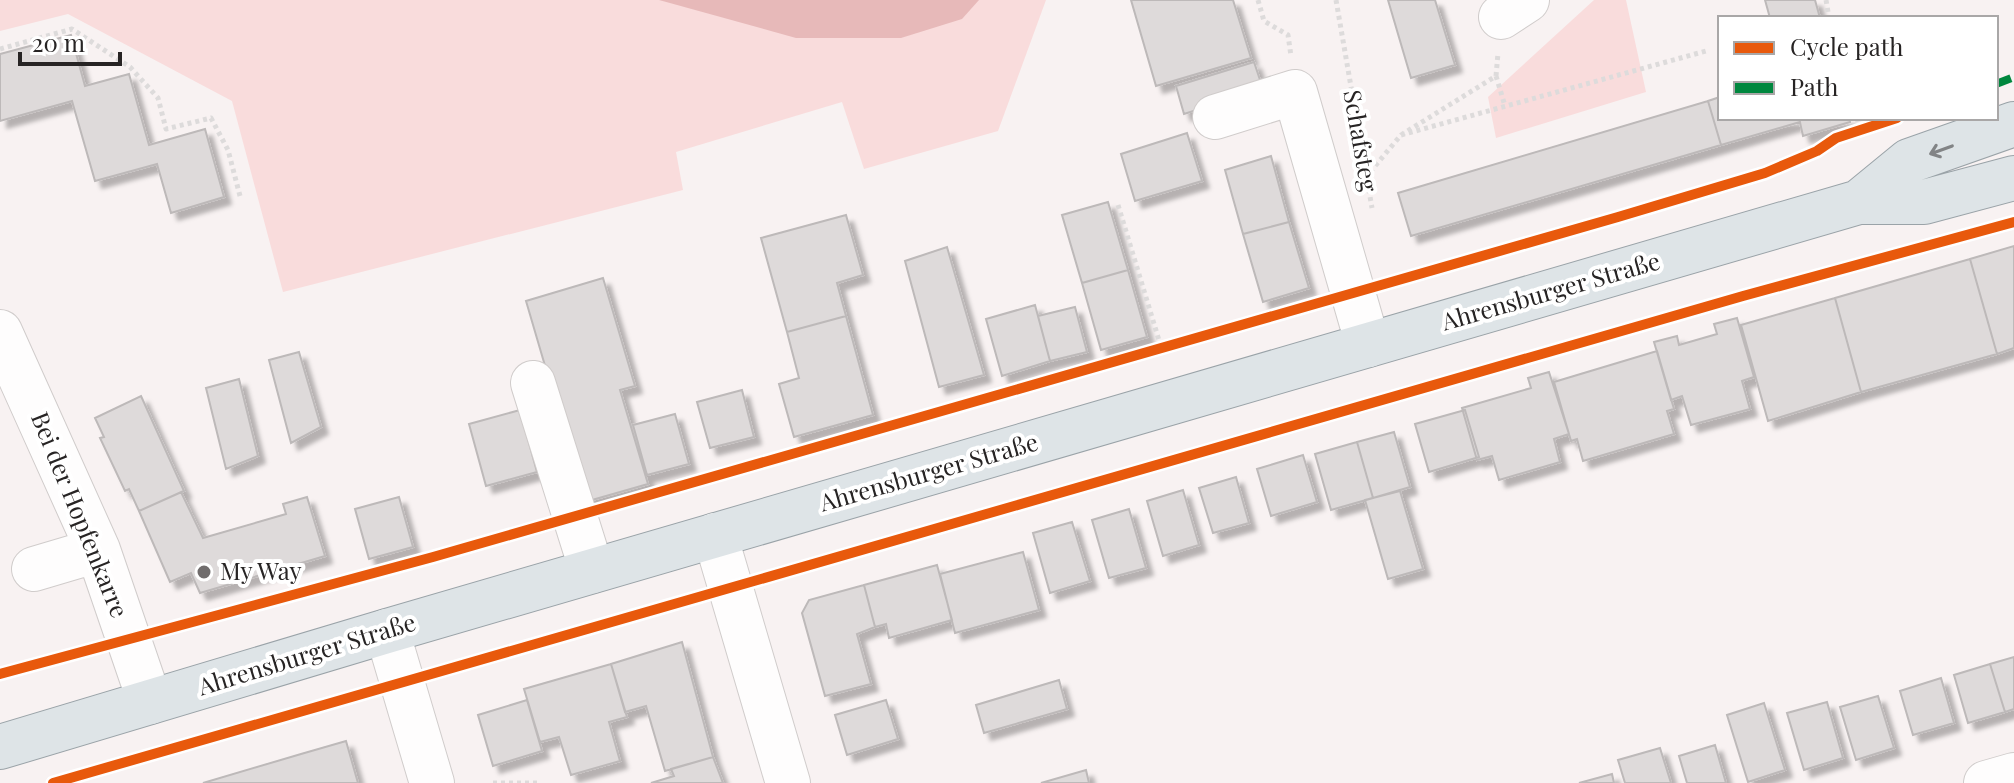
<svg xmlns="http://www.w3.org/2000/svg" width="2014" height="783" viewBox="0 0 2014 783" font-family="'Playfair Display',serif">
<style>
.green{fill:#f9dcdc}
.water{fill:#e7b9b9}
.building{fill:#dedada;stroke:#bdb9b9;stroke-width:2;filter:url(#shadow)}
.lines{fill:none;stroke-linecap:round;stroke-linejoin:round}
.minor-casing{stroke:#d0cccb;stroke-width:46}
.major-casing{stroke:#9aa3a8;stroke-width:46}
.path{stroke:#dddbdb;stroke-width:5;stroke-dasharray:4 4;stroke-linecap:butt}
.minor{stroke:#fefdfd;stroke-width:44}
.major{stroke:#dee4e7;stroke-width:44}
.quiet{stroke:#00873e;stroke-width:8;stroke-dasharray:16 8;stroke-linecap:butt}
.cycleway-casing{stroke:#fff;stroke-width:15}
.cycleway{stroke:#e8590c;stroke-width:10}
.oneway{stroke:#828486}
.poi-dot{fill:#706c6c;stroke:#fff;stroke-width:3}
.labels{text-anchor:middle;stroke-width:8;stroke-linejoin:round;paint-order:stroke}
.street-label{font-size:24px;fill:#272424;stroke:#fff}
.poi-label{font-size:24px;fill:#272424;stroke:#fff;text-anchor:start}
</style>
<defs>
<filter id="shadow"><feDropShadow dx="7" dy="7" stdDeviation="2" flood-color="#0004"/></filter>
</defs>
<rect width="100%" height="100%" fill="#f8f2f2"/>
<path class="green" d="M0,0H1046L998,131L864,169L842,102L676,152L683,190L283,292L232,101L68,14L0,31Z
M1594,0H1626L1646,92L1496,138L1488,97Z"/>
<path class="water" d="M659,0H979L962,19L901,38H796Z"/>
<path class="building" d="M1131,0H1233L1251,58L1156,86Z
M1388,0H1435L1455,65L1411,78Z
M1765,0H1815L1820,18H1770Z
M71,35L85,86L129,74L149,145L205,129L224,197L171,213L157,164L95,181L72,101L0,121V54Z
M1254,62L1263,89L1184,114L1176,86Z
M1720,97V118H1799L1800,122L1721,145L1708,101Z
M1708,101L1721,145L1411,236L1398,193Z
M1799,118H1849L1850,122L1803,136Z
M1187,133L1202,181L1135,201L1121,154Z
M1271,156L1289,222L1243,234L1225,170Z
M1108,202L1128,270L1082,283L1062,215Z
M846,215L863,275L837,283L846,316L787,332L761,238Z
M1289,222L1309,288L1263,302L1243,234Z
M2014,246V348L1997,354L1970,259Z
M947,247L984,375L939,387L905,261Z
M1970,259L1997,354L1861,392L1835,298Z
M1128,270L1147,337L1101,350L1082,283Z
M603,278L635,386L620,390L648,484L585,502L526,301Z
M1835,298L1861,392L1768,421L1741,325Z
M1035,305L1050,361L1002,376L986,319Z
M1075,307L1087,352L1050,361L1038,316Z
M846,316L873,415L794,437L779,384L799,378L787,332Z
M1737,318L1754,377L1742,381L1750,409L1691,425L1682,396L1671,400L1654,342L1677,336L1679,345L1717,334L1714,324Z
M1657,351L1674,409L1667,411L1674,434L1583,461L1577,439L1571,441L1554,382Z
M299,352L321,427L291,443L269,360Z
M1549,372L1569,434L1554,439L1560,462L1499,480L1492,456L1477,460L1462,408L1531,388L1528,378Z
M239,379L258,456L226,469L206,388Z
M742,390L754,437L710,448L697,402Z
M141,396L184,491L139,511L129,489L125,491L100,438L104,437L95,418Z
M520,410L537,472L486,486L469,424Z
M1465,410L1479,457L1429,472L1415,424Z
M675,414L689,464L647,475L633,425Z
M1394,432L1410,487L1373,498L1357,442Z
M1357,442L1373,498L1331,510L1315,454Z
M1303,455L1317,502L1271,516L1257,469Z
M1236,477L1249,523L1213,533L1199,488Z
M1183,490L1199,545L1163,556L1147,501Z
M1400,491L1423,569L1388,579L1365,500Z
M181,492L203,538L286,514L283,504L307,497L325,556L200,593L191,573L170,582L139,511Z
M399,497L413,547L369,559L355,509Z
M1129,509L1146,568L1109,578L1092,520Z
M1072,522L1090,581L1050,593L1033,533Z
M1023,552L1039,610L955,633L940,574Z
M937,565L952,620L889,638L886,624L875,627L864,585Z
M864,585L875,627L857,634L871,684L825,696L802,613L809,600Z
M682,642L713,757L665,771L646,706L625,712L611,664Z
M2014,657V709L2005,712L1990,664Z
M611,664L627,717L609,722L620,761L571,775L559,737L540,742L524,689Z
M1990,664L2005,712L1968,723L1954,675Z
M1941,678L1954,723L1913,735L1900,691Z
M1059,680L1067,709L984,733L976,705Z
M1878,696L1894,748L1856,760L1840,707Z
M527,700L542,751L493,766L478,715Z
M886,700L898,739L847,755L835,715Z
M1827,702L1843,758L1804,770L1787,713Z
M1764,703L1785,770L1748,782L1727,715Z
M346,741L358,783H203L301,754Z
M1715,745L1726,783H1687L1679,756Z
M1660,748L1671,783H1625L1618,760Z
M713,757L723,783H651L674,776L671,769Z
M1086,770L1089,783H1041Z
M1612,774L1614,783H1579Z"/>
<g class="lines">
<defs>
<path id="minor" d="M1501,17L1527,0
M1215,117L1295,92L1368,345
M0,332L98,550L150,702
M533,383L592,571
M715,535L788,783
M34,569L98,550
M387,631L432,783
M1986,783L2014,775"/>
<path id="major" d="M1859,202L1909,161L2014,124
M0,747L387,631L1859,202H1924L2014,178"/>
</defs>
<use href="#minor" class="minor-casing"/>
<use href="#major" class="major-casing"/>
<path class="path" d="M1258,0L1264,21L1288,35L1291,56
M1336,0L1372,208
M1826,0L1829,18
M0,49L72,29L130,67L158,98L166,129L211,118L228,150L240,196
M1496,76L1505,106
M1857,118L1860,131
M1401,135L1706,51
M1365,178L1401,135L1496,76L1498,53
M1118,205L1161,347
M493,783H540"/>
<use href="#minor" class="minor"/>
<use href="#major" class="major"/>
<path class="quiet" d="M1996,84L2014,77"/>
<defs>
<path id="cycleway" d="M0,674L433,557L1618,217L1765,173L1817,151L1836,138L1897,118
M53,783L1743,296L2014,222"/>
</defs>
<use href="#cycleway" class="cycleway-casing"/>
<use href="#cycleway" class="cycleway"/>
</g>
<defs><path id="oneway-shaft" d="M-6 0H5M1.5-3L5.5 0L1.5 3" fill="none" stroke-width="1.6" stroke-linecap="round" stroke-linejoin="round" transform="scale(2)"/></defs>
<use class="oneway" href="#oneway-shaft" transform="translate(1941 150) rotate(160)"/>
<circle class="poi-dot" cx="204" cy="572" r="8"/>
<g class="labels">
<g class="street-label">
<text transform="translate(1360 141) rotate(80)" y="8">Schafsteg</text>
<text transform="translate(1551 292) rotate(-16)" y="8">Ahrensburger Straße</text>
<text transform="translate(929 473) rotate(-16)" y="8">Ahrensburger Straße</text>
<text transform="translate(79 515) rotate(68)" y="8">Bei der Hopfenkarre</text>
<text transform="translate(307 655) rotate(-17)" y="8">Ahrensburger Straße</text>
</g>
<g class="poi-label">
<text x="220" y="580">My Way</text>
</g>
</g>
<rect x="1718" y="16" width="280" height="104" fill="#ffffff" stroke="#a9a7a7" stroke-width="2"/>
<rect x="1734" y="42" width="40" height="12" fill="#e8590c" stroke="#a9a7a7" stroke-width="2"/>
<text x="1790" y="56" font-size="24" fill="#272424">Cycle path</text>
<rect x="1734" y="82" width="40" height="12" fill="#00873e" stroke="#a9a7a7" stroke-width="2"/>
<text x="1790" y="96" font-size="24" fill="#272424">Path</text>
<path d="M20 52v12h100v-12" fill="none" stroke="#272424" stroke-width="4"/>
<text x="32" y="52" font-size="24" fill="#272424" stroke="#ffffff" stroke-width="6" paint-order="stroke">20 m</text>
</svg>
